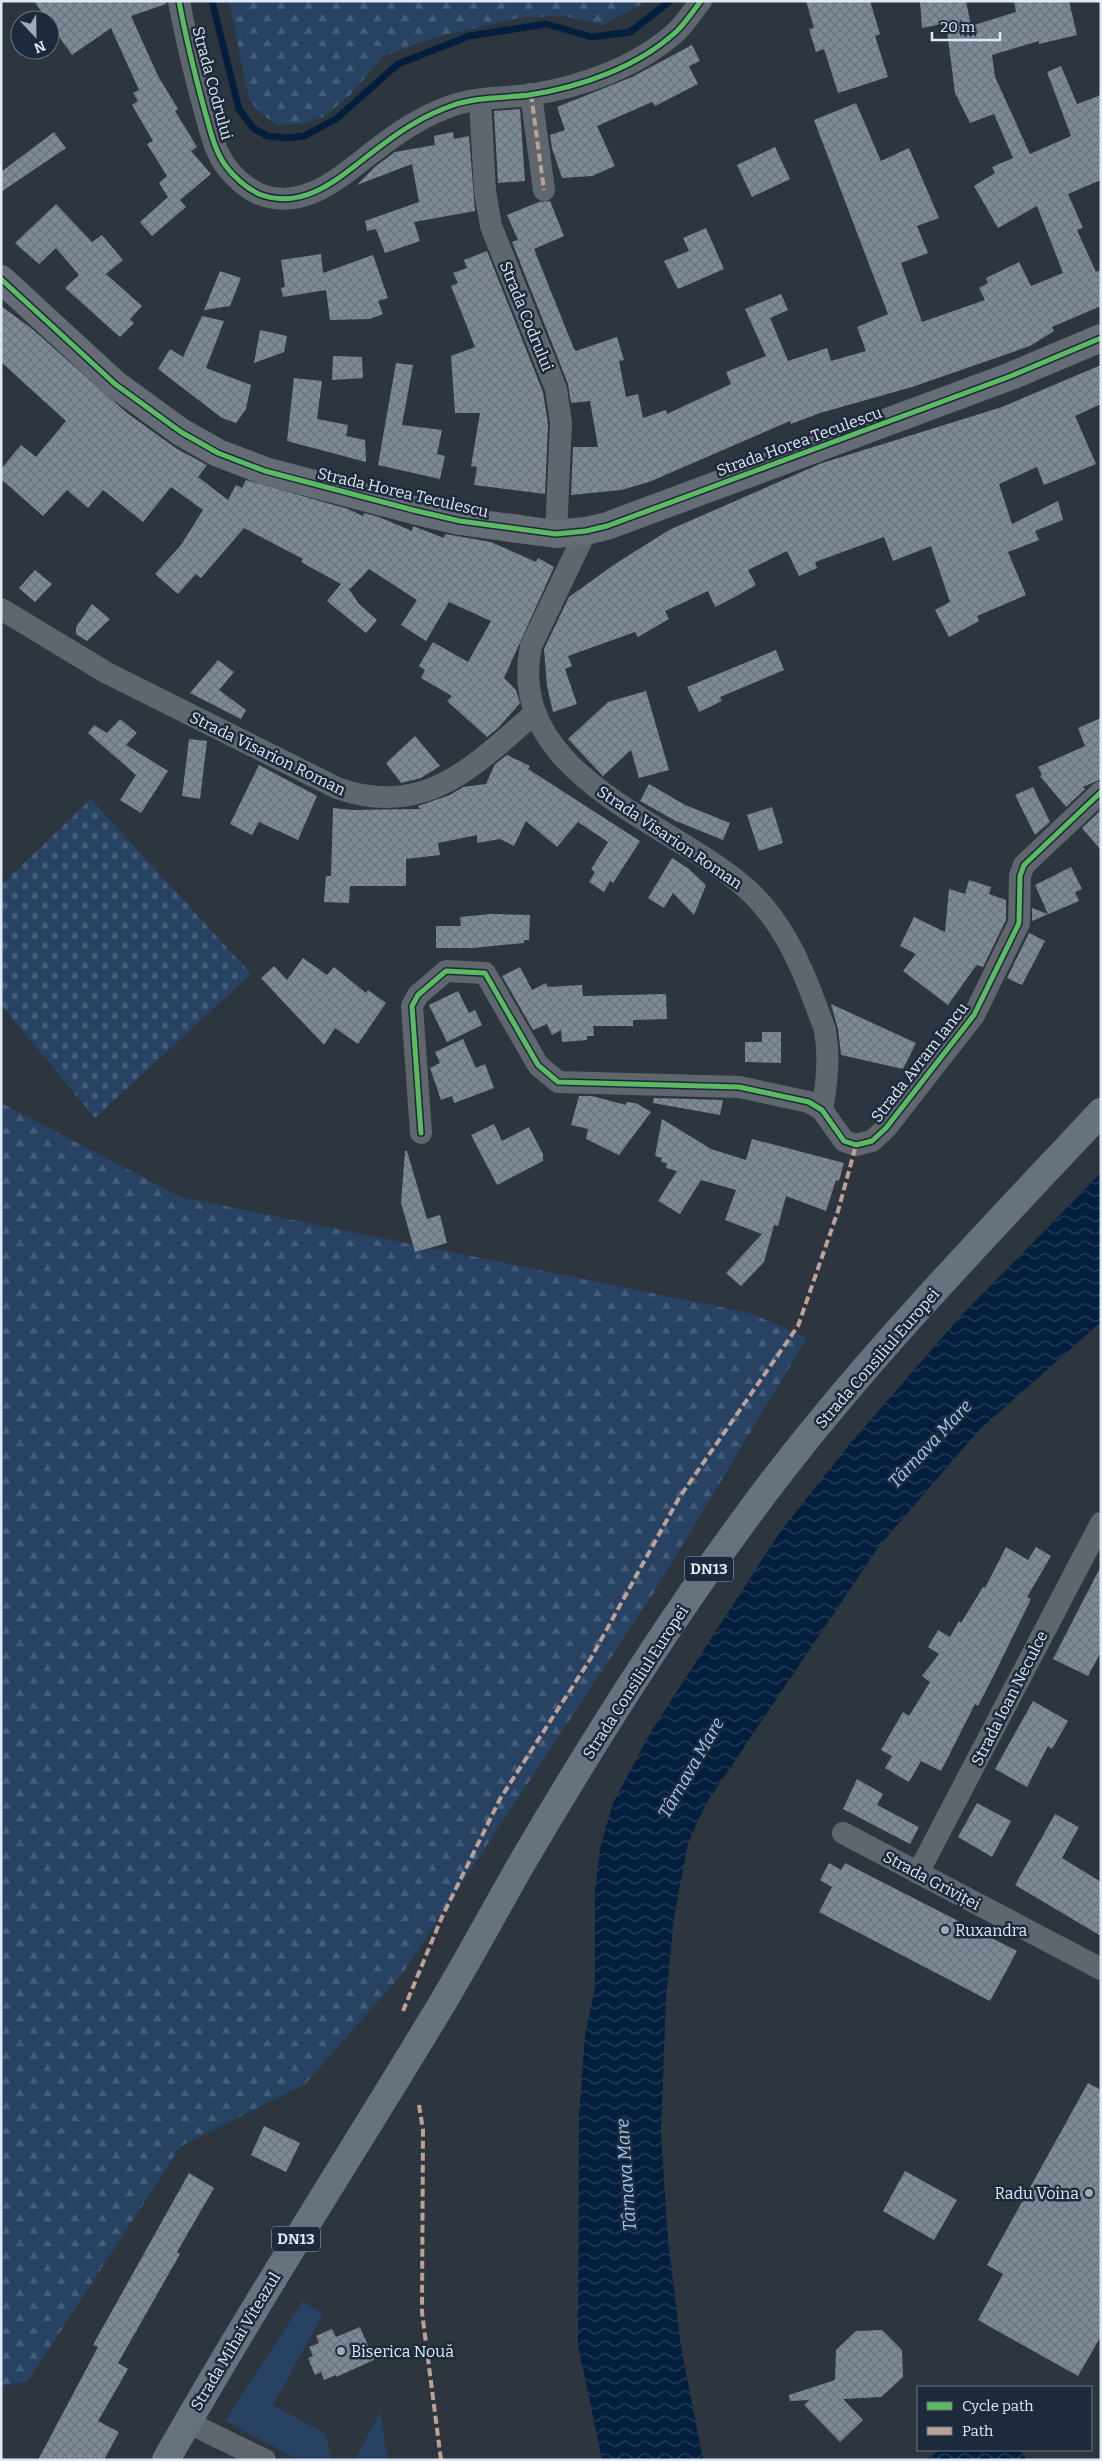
<svg xmlns="http://www.w3.org/2000/svg" width="1102" height="2461" viewBox="0 0 1102 2461" font-family="Bitter,serif">
<style>
.grass{fill:#274262}
.forest{fill:url(#forest-firs)}
.cemetery{fill:url(#cemetery-stones)}
.water{fill:url(#water-waves)}
.lines{fill:none;stroke-linecap:round;stroke-linejoin:round}
.stream{stroke:#041f3e;stroke-width:7}
.building{fill:url(#building-cross-hatch)}
.street{stroke:#60666d;stroke-width:22}
.secondary{stroke:#656c75;stroke-width:28}
.highway{stroke:#67727f;stroke-width:28}
.quiet{stroke:#bda197;stroke-width:4;stroke-dasharray:8 4;stroke-linecap:butt}
.cycleway-casing{stroke:#1c2a3b;stroke-width:8}
.cycleway{stroke:#5cba63;stroke-width:5}
.poi-dot{fill:#a1aab5;stroke:#1c2a3b;stroke-width:2}
.labels{text-anchor:middle;stroke-width:5;stroke-linejoin:round;paint-order:stroke}
.shield{fill:#1c2a3b;stroke:#a5b0bc;stroke-width:1}
.shield-label{font-size:15px;font-weight:bold;fill:#e0e9f4}
.street-label{font-size:16px;fill:#e0e9f4;stroke:#1c2a3b}
.poi-label{font-size:16px;fill:#e0e9f4;stroke:#1c2a3b;text-anchor:start}
.water-label{font-size:18px;font-style:italic;fill:#a0c5f0;stroke:#1c2a3b}
</style>
<defs>
<pattern id="forest-firs" width="22" height="20" patternUnits="userSpaceOnUse" patternTransform="scale(1.25)"><rect width="22" height="20" fill="#274262"/><path d="M5 1l3.5 6h-7zM16 11l3.5 6h-7z" fill="#465d79"/></pattern>
<pattern id="cemetery-stones" width="16" height="16" patternUnits="userSpaceOnUse" patternTransform="scale(1.25)"><rect width="16" height="16" fill="#274262"/><path d="M2 7V4a2 2 0 0 1 4 0v3zM10 15v-3a2 2 0 0 1 4 0v3z" fill="#465d79"/></pattern>
<pattern id="water-waves" width="16" height="10" patternUnits="userSpaceOnUse" patternTransform="scale(1.25)"><rect width="16" height="10" fill="#041f3e"/><path d="M0 5q4-4 8 0t8 0" fill="none" stroke="#28405a"/></pattern>
<pattern id="building-cross-hatch" width="8" height="8" patternUnits="userSpaceOnUse" patternTransform="scale(1.25)"><rect width="8" height="8" fill="#7f8a97"/><path d="M0 0l8 8M0 8l8-8" fill="none" stroke="#6a727c"/></pattern>
</defs>
<rect width="100%" height="100%" fill="#2d363f"/>
<path class="grass" d="M303,2301L323,2314L273,2405L326,2434L331,2460H299L225,2421Z
M380,2412L388,2460H355Z"/>
<path class="forest" d="M229,1H647L603,25L565,16L523,17L436,37L384,56L350,95L323,117L302,124L279,125L262,115L249,99Z
M1,1103L181,1197L750,1313L807,1338L654,1592L402,1974L305,2084L181,2146L28,2381L1,2387Z"/>
<path class="cemetery" d="M91,799L251,974L95,1118L1,1005V885Z"/>
<path class="water" d="M1101,1173V1322L979,1430L879,1546L706,1804L688,1843L674,1917L666,1999L661,2133L668,2239L681,2346L703,2460H602L578,2345L579,2115L585,2035L595,1987V1891L600,1848L613,1803L652,1730L780,1532L849,1445L960,1317Z
M940,2450H1020L1027,2460H926Z"/>
<g class="lines">
<path class="stream" d="M212,1L239,109L253,128L267,136L287,138L304,136L336,119L398,64L469,36L546,24L592,37L630,32L670,1"/>
</g>
<path class="building" d="M34,1H166V4L131,16L158,76L178,109L175,111L197,147L191,151L211,174L180,200L186,207L152,236L140,222L168,197L159,183L167,176L147,144L153,141L132,105L138,101L133,93L139,90L111,28L72,55L50,24V20H47Z
M806,1H870L880,34L875,36L888,77L838,93L824,49L816,52L809,29L814,28Z
M920,1H966L971,26L1016,12L1014,1H1069L1077,35L1039,44V41L992,55L995,77L1030,154L1071,136L1047,72L1061,66L1077,104L1101,95V180L1068,194L1083,228L1077,230L1096,272L1101,270V306L1052,327L1054,331L1030,346L912,387L820,413L791,424L790,421L649,482L621,490L571,495L573,447H598L590,401L571,403L568,384L512,242L518,240L507,215L539,202L550,201L564,236L534,249L574,349L576,351L617,337L624,360L619,361L626,397L638,394L643,418L666,410L667,414L731,384L726,372L766,356L745,309L781,294L788,310L770,318L788,361L827,348L831,361L866,351L857,327L888,314L814,120L856,103L881,161L909,148L939,218L917,226L928,253L901,263L922,322L985,300L979,288L988,283L986,278L1019,262L1031,286L1063,273L1037,206L998,228L974,186L995,173L992,167L1013,158L994,114L970,123L955,93L946,23L922,28Z
M692,45L700,61L689,66L698,84L655,106L652,102L597,126L615,166L592,176L562,178L552,148L550,135L565,130L557,107L632,77Z
M520,109L525,181L498,183L494,111Z
M54,132L66,148L1,192V172Z
M453,132L454,139L469,136L475,211L414,222L420,241L385,253L376,229L367,231L365,221L419,202L412,164L357,185L376,166L395,152L435,145L434,136Z
M775,147L790,179L752,197L737,165Z
M56,204L92,242L102,235L123,260L106,274L142,306L130,319L134,323L120,337L65,288L79,275L56,248L39,264L15,243Z
M706,228L724,269L678,289L664,261L689,251L683,238Z
M487,251L543,392L548,424L545,494L474,485L477,467L471,466L480,413H455L451,356L475,347L451,286L458,283L453,273L467,268L464,260Z
M321,254L323,273L373,255L388,298L378,301L383,314L370,319L330,320L326,290L283,297L281,288L285,287L281,260Z
M220,271L241,278L230,306L204,310Z
M1,306L31,328L127,413L177,449L207,465L198,477L228,500L236,485L242,488L246,480L348,509L363,516L364,513L379,517L412,531L413,526L444,538L445,534L491,542L536,562L538,558L554,567L504,678L516,690L520,703L498,728L487,737L447,701L452,696L421,678L425,670L419,666L433,642L468,662L491,621L449,602L426,641L401,625L417,600L369,569L350,589L348,588L359,604L377,620L366,633L327,601L341,584L301,562L303,559L244,528L201,578L196,574L178,594L155,574L181,545L203,510L171,487L143,522L103,490L88,508L67,490L43,516L1,479V469L21,445L36,457L66,421L1,362Z
M202,316L224,321L206,368L251,385L246,409L236,423L222,418L158,369L170,349L183,357Z
M260,330L287,336L284,352L254,363Z
M333,356L362,357L363,378L332,380Z
M396,363L413,365L402,425L442,430L437,454L445,456L440,479L378,465Z
M1101,365V404L1075,416L1096,464L1044,485L1037,467L999,484L1012,524L1058,501L1063,520L1035,531L1039,540L1008,552L1026,595L977,616L979,621L949,637L935,610L950,602L931,546L893,561L884,537L815,562L817,568L799,576L787,551L748,570L756,585L733,598L715,607L708,591L665,611L669,619L638,637L635,632L568,656L572,666L565,669L577,704L553,712L547,686L544,649L569,597L615,564L669,530L822,463L1002,407Z
M294,378L322,381L317,419L348,425L346,436L365,440L366,462L287,441Z
M35,570L52,584L35,602L19,588Z
M92,604L110,619L87,641L76,634V627Z
M776,650L784,670L720,697L722,701L699,712L687,687Z
M218,660L234,672L219,690L246,710L241,719L190,693Z
M646,691L669,770L639,778L631,750L603,776L568,739L608,702Z
M1101,718V779L1083,787L1085,789L1066,807L1040,776L1042,775L1038,767L1085,746L1078,728Z
M120,719L137,733L126,745L168,771L141,813L120,800L136,775L88,733L94,725L107,733Z
M415,736L440,766L421,778L401,783L386,763Z
M189,739L207,741L200,799L182,796Z
M507,755L530,766L528,769L640,841L613,883L610,881L604,892L589,882L595,872L591,869L608,842L578,822L557,847L526,821L514,846L500,839L477,843V835L438,843L440,855L406,859V886H350L349,903L324,902L326,876H331L333,808L352,810L420,809L418,806L450,795L463,787L486,784L495,764Z
M259,765L317,796L298,840L259,822L252,835L230,824Z
M649,784L685,805L730,823L723,840L676,821L640,801Z
M1033,787L1050,822L1035,835L1015,795Z
M772,807L783,843L759,851L747,815Z
M1101,810V850L1082,828Z
M672,858L689,869L706,885L694,915L673,893L664,908L648,898Z
M1071,867L1082,889L1075,892L1079,901L1032,921V908L1048,914L1035,885Z
M969,880L991,887L989,894L1006,900V920L983,967L977,965L975,967L948,1005L903,971L916,954L900,946L914,917L945,932L949,889L965,894Z
M491,914L530,915L529,940H524V943L473,948H436V926H461L460,917Z
M1029,933L1045,941L1022,985L1007,978Z
M303,958L327,975L334,967L366,993L368,990L386,1003L358,1044L335,1028L324,1045L261,978L274,966L287,980Z
M520,967L532,990L546,983L548,987L582,985L583,996L666,994L667,1019L633,1020V1026H593L594,1036H587V1040L562,1042L561,1030L552,1035L547,1024L533,1030L502,976Z
M458,991L469,1013L475,1010L482,1025L447,1042L429,1005Z
M831,1004L916,1043L903,1069L841,1055L838,1029Z
M762,1032H781V1063L745,1062V1042H762Z
M463,1039L476,1068L485,1064L494,1088L454,1103L452,1096L441,1100L430,1068L440,1063L435,1052Z
M579,1096H592L626,1105V1102L636,1103L651,1112L619,1155L586,1139L588,1129L571,1125Z
M654,1098L723,1100L720,1115L653,1103Z
M662,1119L711,1149L746,1160L752,1139L844,1163L839,1181L836,1180L826,1211L786,1196L778,1226L774,1225L764,1262L741,1286L726,1273L762,1234L725,1220L736,1190L701,1180L680,1214L658,1201L677,1171L666,1168L667,1163L661,1162L662,1158L655,1156Z
M494,1124L502,1141L529,1127L543,1154V1161L497,1185L471,1135Z
M405,1151H407L427,1219L440,1215L447,1243L415,1252L401,1203Z
M1006,1547L1028,1560L1036,1547L1051,1556L1027,1597L1031,1599L993,1677L978,1706L975,1704L941,1771L921,1761L909,1782L885,1768L892,1756L881,1750L903,1712L909,1716L930,1682L922,1676L939,1654L928,1647L938,1630L950,1637L959,1621L961,1623L983,1587L985,1588Z
M1101,1566V1652L1088,1676L1053,1659Z
M1033,1701L1068,1721L1052,1749L1048,1746L1027,1787L995,1769Z
M857,1779L883,1794L877,1805L919,1827L910,1844L843,1809Z
M977,1803L1011,1821L992,1857L958,1837Z
M1055,1814L1079,1827L1062,1858L1101,1882V1936L1015,1885Z
M829,1863L841,1870L845,1863L1017,1951L990,2001L819,1912L832,1887L820,1880Z
M1088,2083L1101,2090V2336L1078,2376L978,2320L1003,2274L987,2265Z
M264,2126L300,2143L286,2172L251,2155Z
M905,2171L957,2200L934,2240L883,2211Z
M189,2173L214,2188L177,2252L180,2254L118,2363L128,2369L98,2421L119,2432L104,2460H38L98,2347L93,2345Z
M360,2327L374,2360L336,2377V2375L324,2380L321,2372L315,2375L308,2358L313,2356L309,2347L319,2343L316,2336L332,2329L336,2337Z
M882,2330L902,2350L903,2377L881,2397L843,2399L863,2420L840,2442L804,2405L809,2400L790,2401L789,2395L835,2380L836,2350L856,2331Z"/>
<g class="lines">
<path class="street" d="M179,1C186,39 195,75 205,112C210,129 214,149 225,165C233,176 246,188 259,194C308,213 346,171 382,145C403,129 425,115 451,106C475,97 504,98 529,95C581,87 638,67 677,31C686,22 693,11 701,1
M531,94L544,190
M480,100L485,191L491,226L556,389L561,423L556,534
M586,531L531,646C504,776 673,822 748,890C781,920 800,962 815,1003C818,1012 823,1022 825,1031C830,1058 827,1084 822,1110
M1,609L107,673L337,788C424,819 473,767 535,713
M421,1133L412,1006L418,995L446,971L485,973L538,1065L558,1082L739,1087L809,1102L822,1110L844,1141L856,1145L872,1141L886,1128L974,1015L1019,923L1020,876L1024,865L1101,792
M843,1833L1101,1969
M918,1873L1101,1523
M187,2422L265,2460"/>
<path class="secondary" d="M1,279L115,384L181,432L218,453L265,471L413,510L460,521L556,534L586,531L607,526L1011,376L1101,338"/>
<path class="highway" d="M166,2460C253,2306 349,2158 440,2007C470,1957 497,1906 526,1856C593,1742 664,1629 742,1523C849,1375 977,1245 1101,1112"/>
<path class="quiet" d="M531,94L544,190
M403,2011L442,1917L500,1799L591,1658L679,1498L798,1326L838,1211L856,1145
M419,2105L423,2130L422,2312L441,2460"/>
<defs>
<path id="cycleway" d="M179,1C186,39 195,75 205,112C210,129 214,149 225,165C233,176 246,188 259,194C308,213 346,171 382,145C403,129 425,115 451,106C475,97 504,98 529,95C581,87 638,67 677,31C686,22 693,11 701,1
M1,279L115,384L181,432L218,453L265,471L413,510L460,521L556,534L586,531L607,526L1011,376L1101,338
M421,1133L412,1006L418,995L446,971L485,973L538,1065L558,1082L739,1087L809,1102L822,1110L844,1141L856,1145L872,1141L886,1128L974,1015L1019,923L1020,876L1024,865L1101,792"/>
</defs>
<use href="#cycleway" class="cycleway-casing"/>
<use href="#cycleway" class="cycleway"/>
</g>
<g class="poi-dot">
<circle cx="945" cy="1930" r="5"/>
<circle cx="1089" cy="2193" r="5"/>
<circle cx="341" cy="2351" r="5"/>
</g>
<g class="labels">
<g class="shield">
<rect x="685" y="1556.5" width="48" height="25" rx="4"/>
<rect x="272" y="2226.5" width="48" height="25" rx="4"/>
</g>
<g class="shield-label">
<text x="709" y="1574">DN13</text>
<text x="296" y="2244">DN13</text>
</g>
<g class="street-label">
<text transform="translate(213 83) rotate(75)" y="6">Strada Codrului</text>
<text transform="translate(527 316) rotate(68)" y="6">Strada Codrului</text>
<text transform="translate(799 441) rotate(-20)" y="6">Strada Horea Teculescu</text>
<text transform="translate(403 492) rotate(13)" y="6">Strada Horea Teculescu</text>
<text transform="translate(268 753) rotate(26)" y="6">Strada Visarion Roman</text>
<text transform="translate(670 837) rotate(34)" y="6">Strada Visarion Roman</text>
<text transform="translate(919 1062) rotate(-52)" y="6">Strada Avram Iancu</text>
<text transform="translate(877 1358) rotate(-49)" y="6">Strada Consiliul Europei</text>
<text transform="translate(635 1682) rotate(-57)" y="6">Strada Consiliul Europei</text>
<text transform="translate(1009 1698) rotate(-63)" y="6">Strada Ioan Neculce</text>
<text transform="translate(932 1880) rotate(28)" y="6">Strada Griviței</text>
<text transform="translate(235 2341) rotate(-59)" y="6">Strada Mihai Viteazul</text>
</g>
<g class="poi-label">
<text x="955" y="1936">Ruxandra</text>
<text x="1079" y="2199" text-anchor="end">Radu Voina</text>
<text x="351" y="2357">Biserica Nouă</text>
</g>
<g class="water-label">
<text transform="translate(930 1444) rotate(-47)" y="6">Târnava Mare</text>
<text transform="translate(691 1768) rotate(-60)" y="6">Târnava Mare</text>
<text transform="translate(626 2175) rotate(-94)" y="6">Târnava Mare</text>
</g>
</g>
<rect width="1102" height="2461" fill="none" stroke="#e0e9f4" stroke-width="5"/>
<rect x="917" y="2386" width="175" height="65" fill="#1c2a3b" stroke="#6a7685"/>
<rect x="927" y="2402" width="25" height="8" fill="#5cba63" stroke="#6a7685"/>
<text x="962" y="2411" font-size="15" fill="#e0e9f4">Cycle path</text>
<rect x="927" y="2427" width="25" height="8" fill="#bda197" stroke="#6a7685"/>
<text x="962" y="2436" font-size="15" fill="#e0e9f4">Path</text>
<g transform="translate(35 35) rotate(158)"><circle r="24" fill="#1c2a3b" stroke="#6a7685"/>
<path d="M0-4L9 19L0 12L-9 19Z" fill="#a1aab5"/>
<text y="-8" font-size="14" font-weight="bold" text-anchor="middle" fill="#e0e9f4">N</text>
</g>
<path d="M932 32v8h68v-8" fill="none" stroke="#e0e9f4" stroke-width="2.5"/>
<text x="940" y="32" font-size="15" fill="#e0e9f4" stroke="#1c2a3b" stroke-width="4" paint-order="stroke">20 m</text>
</svg>
